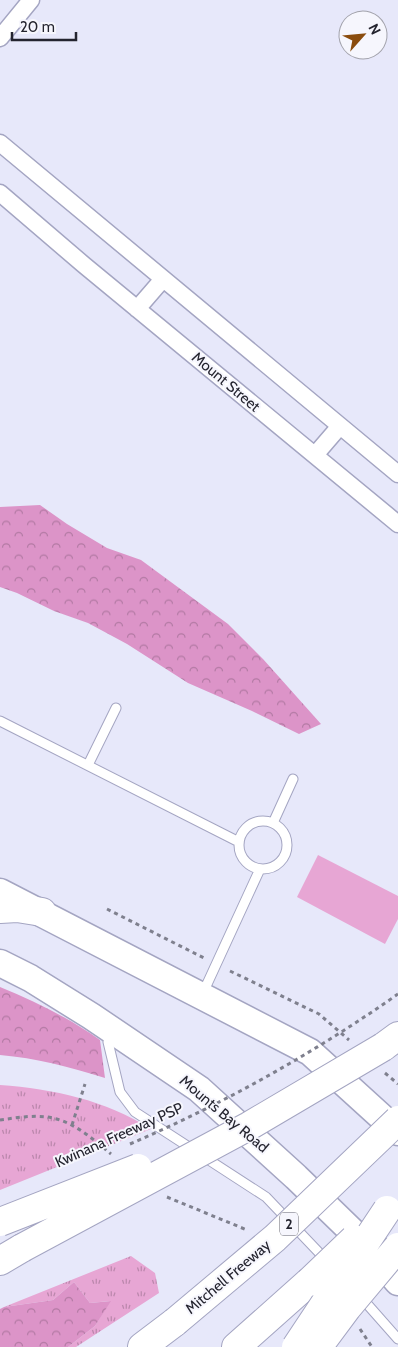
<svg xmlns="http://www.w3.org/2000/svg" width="398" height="1347" viewBox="0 0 398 1347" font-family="Cabin,sans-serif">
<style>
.grass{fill:url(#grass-tufts)}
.forest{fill:url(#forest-crowns)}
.pitch{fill:#e7a6d4}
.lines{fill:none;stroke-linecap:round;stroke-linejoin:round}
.lane-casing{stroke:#a4a5c2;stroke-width:11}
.street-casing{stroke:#a4a5c2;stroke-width:19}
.primary-casing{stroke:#a4a5c2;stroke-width:29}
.highway-casing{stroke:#a4a5c2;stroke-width:30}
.path{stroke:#7f808e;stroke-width:3;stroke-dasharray:4 4;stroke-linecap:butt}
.lane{stroke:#fff;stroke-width:9}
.street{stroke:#fff;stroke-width:16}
.primary{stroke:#fff;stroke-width:26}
.highway{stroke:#fff;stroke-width:28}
.highway-bridge-casing{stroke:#a4a5c2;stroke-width:30;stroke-linecap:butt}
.path-bridge{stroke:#7f808e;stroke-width:3;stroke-dasharray:4 4;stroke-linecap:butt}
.highway-bridge{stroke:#fff;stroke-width:28}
.labels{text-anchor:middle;stroke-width:4;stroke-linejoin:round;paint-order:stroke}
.shield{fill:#f6f6fd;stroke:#63636d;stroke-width:1}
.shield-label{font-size:14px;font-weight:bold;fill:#24242f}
.street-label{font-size:15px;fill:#24242f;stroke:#f6f6fd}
</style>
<defs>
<pattern id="grass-tufts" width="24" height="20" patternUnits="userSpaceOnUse" patternTransform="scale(1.25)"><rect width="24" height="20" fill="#e7a6d4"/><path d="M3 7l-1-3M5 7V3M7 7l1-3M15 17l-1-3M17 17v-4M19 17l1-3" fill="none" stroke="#bb87ac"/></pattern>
<pattern id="forest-crowns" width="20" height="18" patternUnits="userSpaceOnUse" patternTransform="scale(1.25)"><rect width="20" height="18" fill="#dc94c8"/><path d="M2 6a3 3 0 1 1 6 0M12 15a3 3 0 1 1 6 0" fill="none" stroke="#b279a3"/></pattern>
</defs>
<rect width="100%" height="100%" fill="#e7e8fa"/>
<path class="grass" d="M0,1085C54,1089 105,1100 151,1129L0,1190Z
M131,1256L155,1273L159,1293L76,1347H68L95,1326L110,1301L90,1303L74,1282L53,1300L4,1307Z"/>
<path class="forest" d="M40,505L67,524L107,548L141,560L228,624L263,659L321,724L299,734L252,711L188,683L127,644L88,623L54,611L17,593L0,587V507Z
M0,987C35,1001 69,1018 100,1040L105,1078C70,1067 36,1058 0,1055Z
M74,1282L90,1303L111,1301L95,1326L68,1347H0V1309L4,1307L53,1300Z"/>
<path class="pitch" d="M318,855L398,896V919L385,944L297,897Z"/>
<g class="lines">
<defs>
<path id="lane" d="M0,721L239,842
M88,765L116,708
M239 845a24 24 0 1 1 48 0a24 24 0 1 1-48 0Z
M273,823L293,779
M202,995L260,869
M112,1035L108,1042L120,1092L135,1112L266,1197L327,1261
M360,1296L398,1339"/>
<path id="street" d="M0,38L31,0
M0,143L398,474
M0,193L84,265L398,524
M137,309L163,279
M315,455L340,426"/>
<path id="primary" d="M0,892L310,1052L398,1132
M0,963L30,978L91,1016L199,1089L296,1177L363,1242L398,1282"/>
<path id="highway" d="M0,909L17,908L42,912
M383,1047L398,1036
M0,1261L22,1248
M142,1347L175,1322
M236,1347L309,1282"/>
</defs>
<use href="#lane" class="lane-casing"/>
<use href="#street" class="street-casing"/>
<use href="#primary" class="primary-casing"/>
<use href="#highway" class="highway-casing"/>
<path class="path" d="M107,909L204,958
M230,971L319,1014L349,1040
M385,1073L398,1084
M0,1120C15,1118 31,1115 47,1117C72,1120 93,1139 111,1154
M72,1125L85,1084
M167,1197L247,1230
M360,1329L372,1347"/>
<use href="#lane" class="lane"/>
<use href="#street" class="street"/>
<use href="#primary" class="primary"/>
<use href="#highway" class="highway"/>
<defs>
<path id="highway-bridge" d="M0,1222L138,1168
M22,1248L249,1126L383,1047
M309,1282L354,1239
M175,1322L275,1238L398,1120
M296,1347L387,1210
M318,1347L347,1308L398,1247"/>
</defs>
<use href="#highway-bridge" class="highway-bridge-casing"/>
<path class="path-bridge" d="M130,1144C225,1103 314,1053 398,994"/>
<use href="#highway-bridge" class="highway-bridge"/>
</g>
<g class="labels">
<rect class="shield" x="280" y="1212.5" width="18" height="23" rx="4"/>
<g class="shield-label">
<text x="289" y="1229">2</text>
</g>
<g class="street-label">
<text transform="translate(226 382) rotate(40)" y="5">Mount Street</text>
<text transform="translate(224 1114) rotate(40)" y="5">Mounts Bay Road</text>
<text transform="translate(119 1135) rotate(-24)" y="5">Kwinana Freeway PSP</text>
<text transform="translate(228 1277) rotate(-40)" y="5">Mitchell Freeway</text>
</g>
</g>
<g transform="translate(363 35) rotate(63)"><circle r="24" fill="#f6f6fd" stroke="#a2a2ab"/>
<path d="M0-4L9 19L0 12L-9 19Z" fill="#8a4c0e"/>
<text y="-8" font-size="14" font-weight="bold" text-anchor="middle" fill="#24242f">N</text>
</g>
<path d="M12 32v8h64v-8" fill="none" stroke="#24242f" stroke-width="2.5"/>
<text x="20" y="32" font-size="15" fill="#24242f" stroke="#f6f6fd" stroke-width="4" paint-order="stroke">20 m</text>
</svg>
